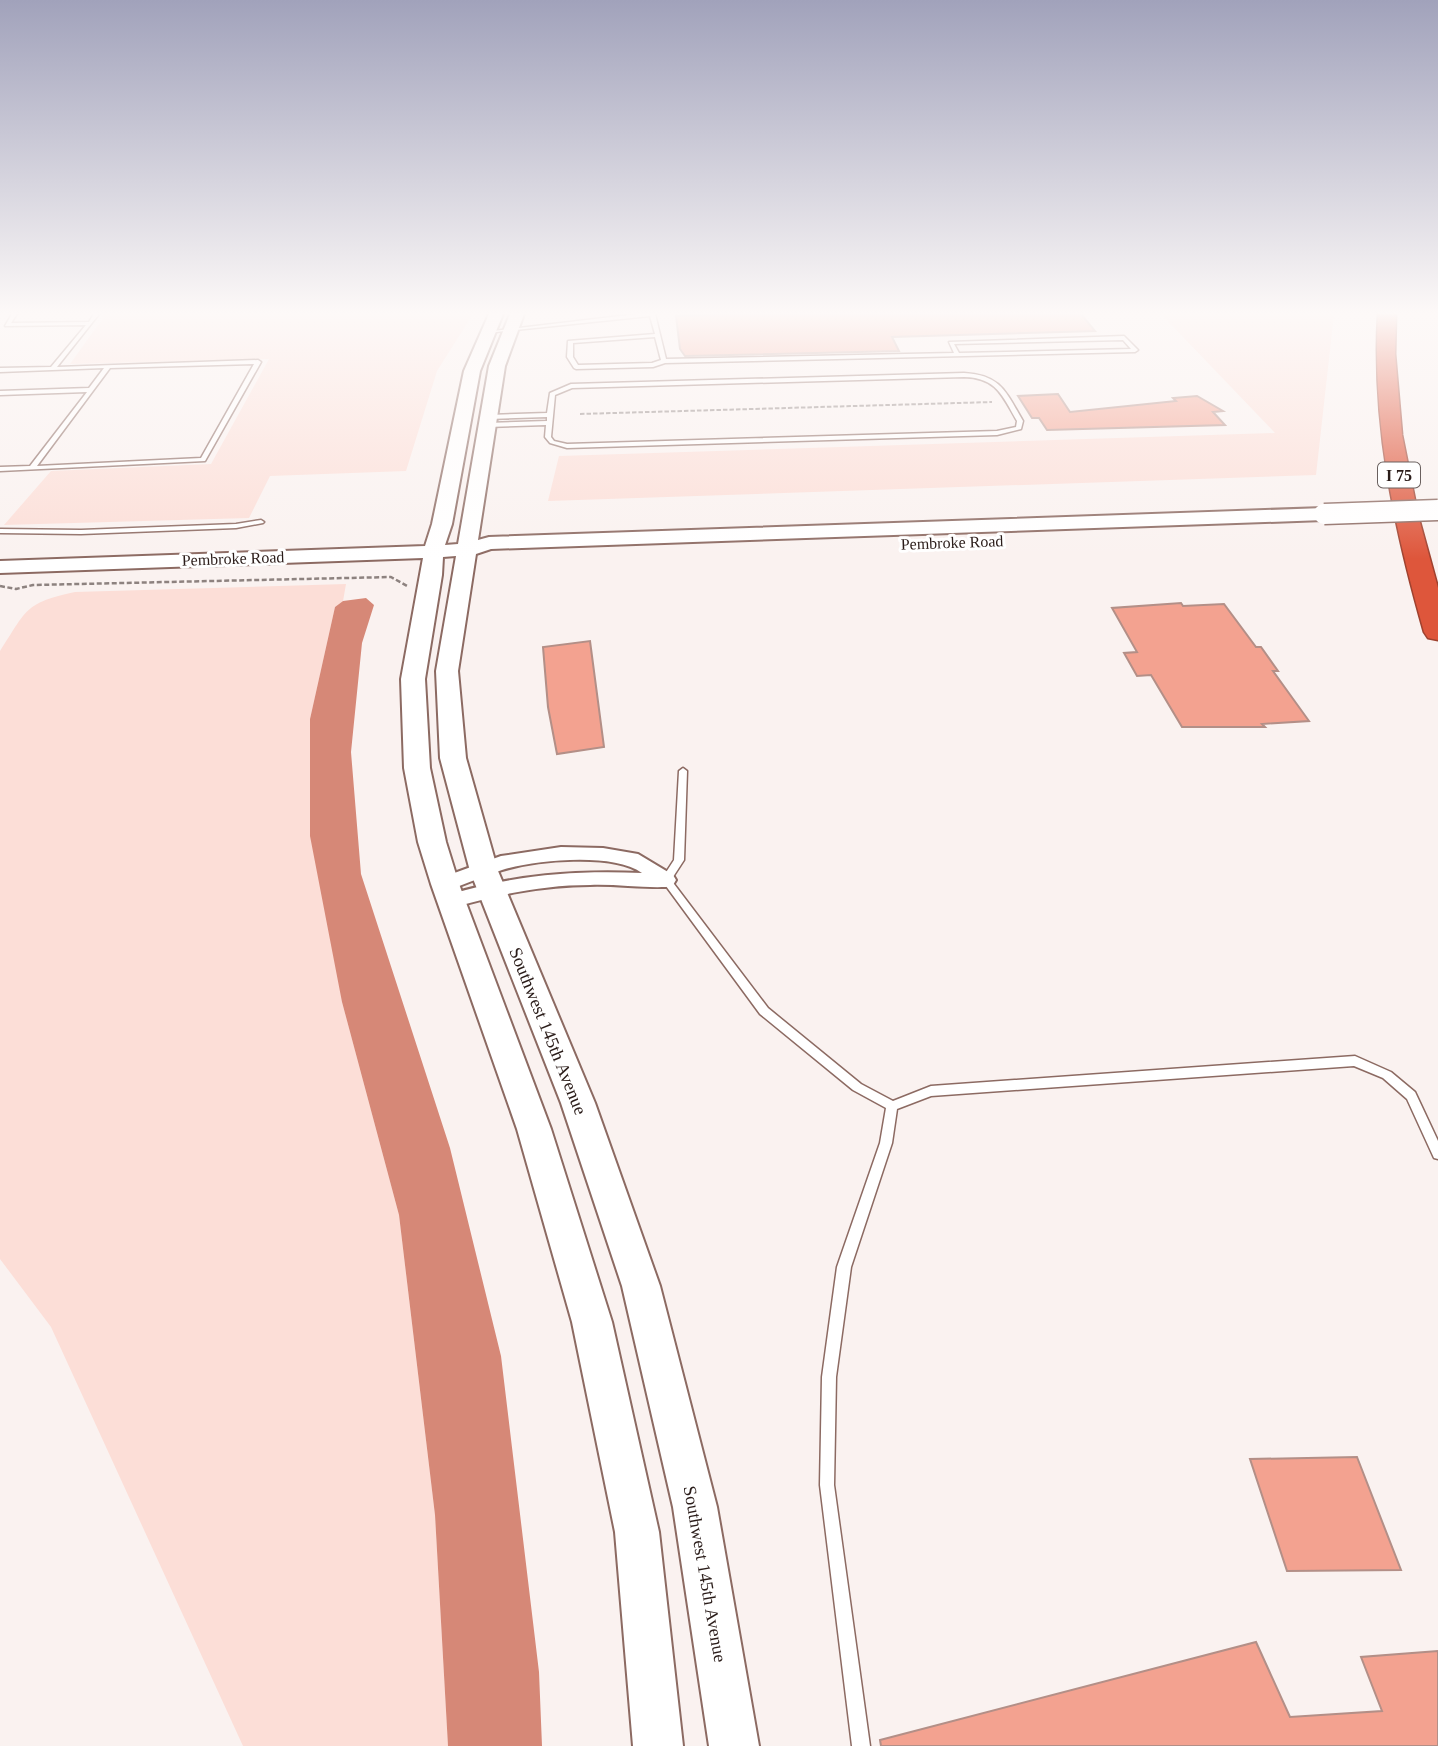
<svg xmlns="http://www.w3.org/2000/svg" width="1438" height="1746" viewBox="0 0 1438 1746" font-family="'Times New Roman',serif">
<style>
.green{fill:#fcded7}
.water{fill:#d68877}
.building{fill:#f3a290;stroke:#b38f87;stroke-width:2}
.lines{fill:none;stroke-linecap:round;stroke-linejoin:round}
.lane-casing{stroke:#8c6a62;stroke-width:3}
.street-casing{stroke:#8c6a62;stroke-width:4}
.secondary-casing{stroke:#8c6a62;stroke-width:4}
.highway-casing{stroke:#9f422f;stroke-width:3}
.path-far1{stroke:#8d827f;stroke-width:2;stroke-dasharray:4.5 2;stroke-linecap:butt}
.path{stroke:#8d827f;stroke-width:2.5;stroke-dasharray:5 2.5;stroke-linecap:butt}
.lane{fill:#fff;fill-rule:evenodd}
.street{fill:#fff;fill-rule:evenodd}
.secondary{fill:#fff;fill-rule:evenodd}
.highway{fill:#de563b;fill-rule:evenodd}
.secondary-bridge-casing{stroke:#8c6a62;stroke-width:23;stroke-linecap:butt}
.secondary-bridge{stroke:#fff;stroke-width:20}
.labels{text-anchor:middle;stroke-width:6;stroke-linejoin:round;paint-order:stroke}
.shield{fill:#fff;stroke:#6a605e;stroke-width:2}
.shield-label{font-size:16px;font-weight:bold;fill:#2a1c19}
.far-street-label{font-size:16px;fill:#2a1c19;stroke:#fff}
.street-label{font-size:18px;fill:#2a1c19;stroke:#fff}
</style>
<rect width="100%" height="100%" fill="#faf2f0"/>
<path class="green" d="M106,314H473L437,371L406,471L270,476L249,518L4,525L51,471L211,464L269,359L70,364Z
M1161,314H1334L1316,475L548,501L559,456L1275,433Z
M346,584L343,601L335,607L310,719L342,1002L399,1215L435,1515L448,1746H243L51,1327L0,1259V651C27,610 24,603 75,592Z"/>
<path class="water" d="M366,598L374,605L362,643L351,752L361,874L450,1148L501,1356L539,1672L542,1746H448L435,1515L399,1215L342,1002L310,836V719L335,607L343,601Z"/>
<path class="building" d="M723,314H1081L1095,331L892,337L899,351L685,356L680,349L676,316Z
M1058,394L1070,412L1176,401L1173,398L1197,396L1223,411L1213,412L1225,425L1047,430L1039,418H1032L1018,396Z
M1181,603L1183,606L1224,604L1256,647H1261L1278,671H1273L1309,721L1262,724L1265,727H1182L1151,675L1137,676L1124,653L1137,652L1112,608Z
M590,641L604,747L557,754L548,707L543,647Z
M1357,1457L1401,1570L1287,1571L1250,1459Z
M1256,1642L1290,1717L1382,1711L1361,1657L1438,1651V1746H881L880,1740Z"/>
<g class="lines">
<defs>
<path id="lane" d="M12,314H17L11,323L89,322L94,314H99L57,367L258,360L261,362L205,461L0,471V467L30,466L87,392L0,395V391L89,388L104,368L0,372V368L51,367L86,325L5,326ZM254,364L201,458L37,466L110,368Z
M637,314H655L666,359L954,353L949,342L1124,336L1138,350L1135,352L665,363L653,367L576,369L574,368L567,357L568,341L655,334L650,316L487,333L485,332ZM655,337L661,360L652,363L578,365L573,357V343ZM1123,340L1131,349L959,353L954,344Z
M964,373C1001,375 1006,392 1023,421L1021,429L997,435L567,448L550,443L545,437L546,425L487,427L484,425L487,423L547,421V417L489,419L486,417L489,415L547,413L550,393L571,384ZM964,377C997,378 1002,395 1017,421L1016,427L997,431L567,444L554,441L551,437L555,395L572,388Z
M261,520L264,522L263,523L236,528L81,534L0,533V529L81,530L236,524Z
M683,768L687,771L684,860L671,880L768,1008L861,1084L893,1101L931,1086L1355,1056L1391,1072L1415,1092L1438,1141V1159L1434,1158L1407,1099L1383,1078L1354,1066L931,1096L897,1109L892,1143L851,1267L836,1377L834,1485L870,1746H852L820,1485L822,1377L837,1267L880,1143L886,1108L853,1090L760,1014L663,882L661,880L674,860L679,771Z"/>
<path id="street" d="M561,847L603,848L638,854L673,875L676,880L673,885L666,887C641,888 615,884 590,885C542,885 497,895 451,908L444,906L441,901L444,896L451,894C515,875 575,870 642,873C612,852 536,860 502,870C483,876 464,885 445,891L438,889L435,884L438,879L501,856Z"/>
<path id="secondary" d="M489,314H503L480,371L452,524L445,545L458,544L489,366L510,314H524L505,366L478,540L489,537L1324,508L1334,514L1324,520L491,549L476,554L458,671L466,758L498,871L595,1103L660,1286L717,1507L759,1746H709L673,1507L622,1286L561,1103L470,871L440,758L436,671L456,556L443,557L442,575L425,679L430,768L446,842L459,884L551,1129L612,1322L659,1532L683,1746H633L615,1532L572,1322L517,1129L431,884L418,842L404,768L401,679L423,558L0,573V561L425,546L432,524L464,371Z"/>
<path id="highway" d="M1378,314H1396L1395,354L1402,435L1418,515L1438,588V640L1428,638L1424,632C1394,527 1372,424 1378,314Z"/>
</defs>
<use href="#lane" class="lane-casing"/>
<use href="#street" class="street-casing"/>
<use href="#secondary" class="secondary-casing"/>
<use href="#highway" class="highway-casing"/>
<path class="path-far1" d="M580,414L992,402"/>
<path class="path" d="M0,586L16,589L33,585L391,577L409,587"/>
<use href="#lane" class="lane"/>
<use href="#street" class="street"/>
<use href="#secondary" class="secondary"/>
<use href="#highway" class="highway"/>
<defs>
<path id="secondary-bridge" d="M1324,514L1438,510"/>
</defs>
<use href="#secondary-bridge" class="secondary-bridge-casing"/>
<use href="#secondary-bridge" class="secondary-bridge"/>
</g>
<linearGradient id="sky" x2="0" y2="1"><stop stop-color="#a1a2bb"/><stop offset="0.56" stop-color="#fdf9f8"/><stop offset="1" stop-color="#fdf9f8" stop-opacity="0"/></linearGradient>
<rect width="1438" height="559" fill="url(#sky)"/>
<g class="labels">
<rect class="shield" x="1378" y="462.5" width="42" height="25" rx="5"/>
<g class="shield-label">
<text x="1399" y="481">I 75</text>
</g>
<g class="far-street-label">
<text transform="translate(952 542) rotate(-2)" y="6">Pembroke Road</text>
<text transform="translate(233 558) rotate(-2)" y="6">Pembroke Road</text>
</g>
<g class="street-label">
<text transform="translate(548 1031) rotate(68)" y="6">Southwest 145th Avenue</text>
<text transform="translate(705 1574) rotate(80)" y="6">Southwest 145th Avenue</text>
</g>
</g>
</svg>
